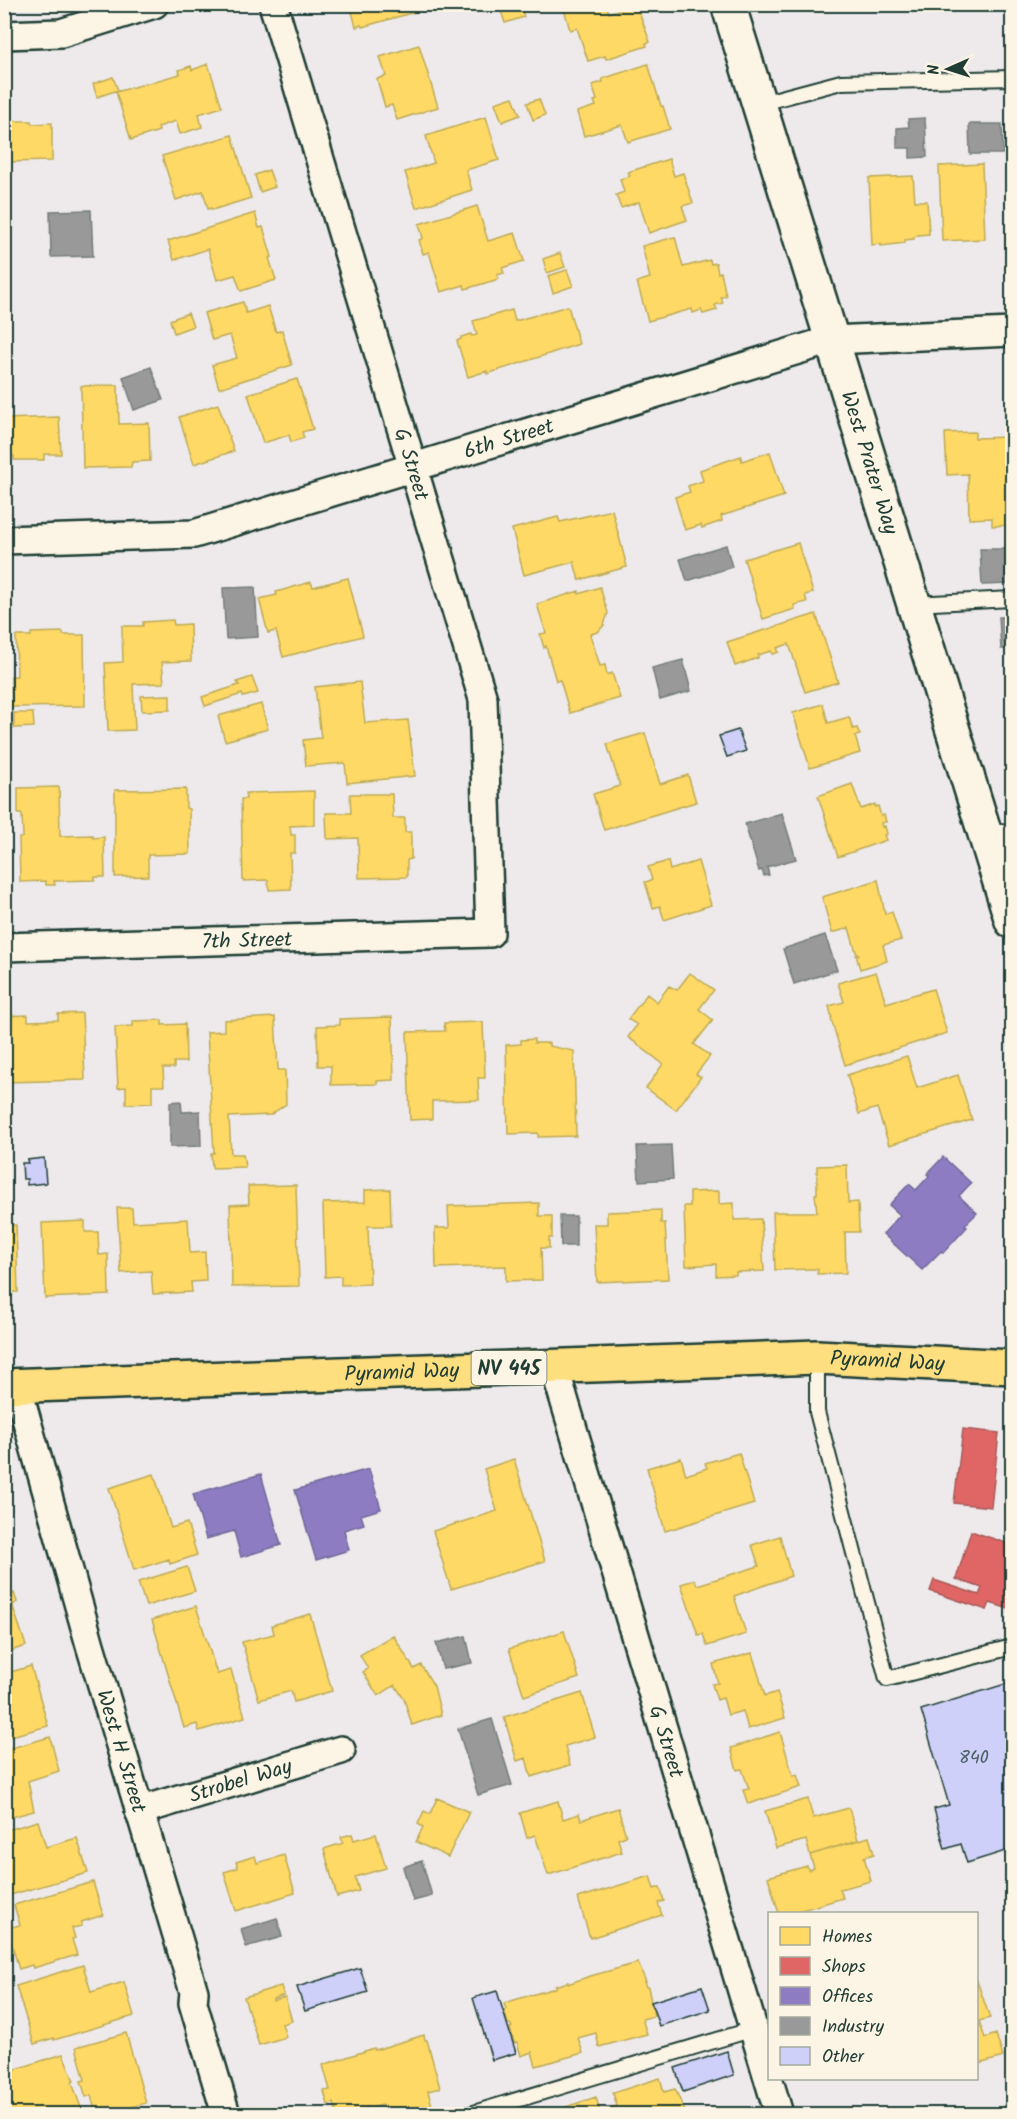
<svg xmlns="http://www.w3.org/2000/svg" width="1017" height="2119" viewBox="0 0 1017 2119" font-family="Kalam,sans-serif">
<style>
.homes{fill:#ffd966;stroke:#bcaa57;stroke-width:1.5}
.shops{fill:#e06666;stroke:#a65a57;stroke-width:1.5}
.offices{fill:#8e7cc3;stroke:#6d6998;stroke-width:1.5}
.industry{fill:#999;stroke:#747d7b;stroke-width:1.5}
.building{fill:#cfd0f9;stroke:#1f3d34;stroke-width:1.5}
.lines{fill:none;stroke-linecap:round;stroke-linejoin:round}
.service-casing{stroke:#1f3d34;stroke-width:18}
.minor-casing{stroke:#1f3d34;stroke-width:32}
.secondary-casing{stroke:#1f3d34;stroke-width:38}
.primary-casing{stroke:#1f3d34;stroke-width:38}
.service{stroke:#fcf5e5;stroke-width:14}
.minor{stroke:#fcf5e5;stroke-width:27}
.secondary{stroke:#fcf5e5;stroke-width:33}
.primary{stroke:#fedf80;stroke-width:33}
.labels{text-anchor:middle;stroke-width:6;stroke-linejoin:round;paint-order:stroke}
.number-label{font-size:18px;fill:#4b6265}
.shield{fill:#fcf5e5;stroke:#617469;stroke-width:1.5}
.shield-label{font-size:20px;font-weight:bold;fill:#1f3d34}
.street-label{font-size:21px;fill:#1f3d34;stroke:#fcf5e5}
</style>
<rect width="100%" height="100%" fill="#eeeaeb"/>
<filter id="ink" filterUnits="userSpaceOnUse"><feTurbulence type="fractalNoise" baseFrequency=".0167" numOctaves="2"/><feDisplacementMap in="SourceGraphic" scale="12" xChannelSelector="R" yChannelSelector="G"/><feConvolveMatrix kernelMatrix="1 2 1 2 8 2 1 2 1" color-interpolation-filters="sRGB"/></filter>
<g filter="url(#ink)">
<path class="homes" d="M350,4H413L415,12L362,27L361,25L356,27Z
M578,4H606L609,13L636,4L650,42L646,43L647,46L606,59L605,56L588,61L577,28L570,30L564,9Z
M520,5L524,17L505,23L501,11Z
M419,45L438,107L397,120L392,105L385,107L377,79L386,76L380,57Z
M208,64L222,107L199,114L202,127L180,134L176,121L158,127L159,131L131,140L116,92L180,74L179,70L191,66L192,70Z
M648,64L661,106H663L670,129L628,142L622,125L584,136L577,112L596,106L594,101L597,100L592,85L603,82L602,79Z
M113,77L118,90L97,97L93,84Z
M513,97L520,115L502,122L495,103Z
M539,99L545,115L533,120L527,103Z
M486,117L499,160L466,170L472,190L416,208L405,172L434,163L426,136Z
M8,121H31L32,124L52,123V161L4,162V124H8Z
M232,135L251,198L212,210L211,208L208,209L203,191L176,200L162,156Z
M669,159L674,176L683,173L693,203L682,206L687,220L649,233L639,202L621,208L616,195L624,192L620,179L630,176L628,172Z
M982,164L985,239L942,241L939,166Z
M269,170L275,187L260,192L255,175Z
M913,176L915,201H927L929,234L918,235V236L914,237V239L905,240V243L881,246V244L872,245L869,178Z
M477,206L488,241L515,233L524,261L502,268L504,273L497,275L499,279L465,289L464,285L441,292L429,252L423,254L419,240L423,238L419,224Z
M255,213L259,228L263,227L272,257L269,258L276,280L241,291L235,275L217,280L208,249L174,260L168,241Z
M675,237L683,267L710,260L711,264L716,263L718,273L721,272L726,296L721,297L723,303L715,305L717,310L703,314L701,310L693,313L692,309L648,321L637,282L650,278L642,246Z
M560,253L565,267L547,273L543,259Z
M567,270L573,286L553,293L548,276Z
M243,302L246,313L268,306L276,332L282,330L292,365L219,388L212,365L237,358L230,335L212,340L204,313Z
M568,306L579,344L487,374V371L468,377L457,341L461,339V337L471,334L472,336L477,335L473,321L512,310L515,321Z
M188,313L193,326L174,333L170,320Z
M297,379L313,429L302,432L304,438L291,442L289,435L263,443L248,394Z
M118,385L119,424L149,423L150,461L132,462L131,467L83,468L81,386Z
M218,404L234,451L194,464L179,417Z
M59,417L61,454H44V460H14V456H4V419Z
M975,432V438L1011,437L1012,525L992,526V518L969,519L968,474L947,475L945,433Z
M770,452L784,496L721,516L722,521L702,528L701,525L685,530L675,497L690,492L688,486L703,481L700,470L741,456L742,461Z
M612,510L627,567L579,580L574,562L524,575L512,529L558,517L560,522Z
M798,543L813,593L805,595L807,602L794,605L795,609L763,619L744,559Z
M348,578L363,636L283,657L276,631L268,633L259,599L277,595L276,592L311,582L313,587Z
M600,587L608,613L604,625L598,632L590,634L600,666L605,665L607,675L612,673L620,698L570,713L560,680L556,681L546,646L544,648L540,634L546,633L537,604L579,591V594Z
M816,614L838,682L805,692L789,644L777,648L779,652L772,654L771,651L758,655V658L735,666L727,642Z
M173,620L174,625L190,624L191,661L162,662L164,683L133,684L135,730L108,731L105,663L123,662L122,626H143V622Z
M63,632V635H84L85,706L12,707L11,676H17L16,636H31V633Z
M252,677L258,693L243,697L242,694L205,706L202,697L239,685L237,682Z
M360,682L365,723L408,720L415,776L347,783L345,763L306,766L303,740L321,738L315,687Z
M170,695V710L142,711L141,696Z
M261,704L268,729L225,741L218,716Z
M823,704L828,723L849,717L853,729L857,728L860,735L855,736L860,753L810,768L793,713Z
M14,713H33L34,727L14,728Z
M645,733L660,784L688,775L696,802L604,830L593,794L620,786L607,744Z
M852,784L861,809L875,804V807L878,806L881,816L884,815L886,822L881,823L882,827L885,826L887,834L884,835L886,840L838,857L818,796Z
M59,787L60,836L93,835V838L104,837L105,877H95V880L54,881L55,885H46V881L20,882L19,838L23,837L22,814H18V788Z
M186,789V808L189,809L190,854L148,855V876L115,877V790Z
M314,791V825L290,826L291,835H295V853H290L291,889L269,890L268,880L243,881L241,799H246V793Z
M350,794H392L393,818H405V832H411V859L407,860V877L359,878L358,838L327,839L326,813H351Z
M668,861L670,870L698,861L711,905L664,920L660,906L653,908L645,882L652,880L648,867Z
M878,880L885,914L892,912L901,940L883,945L887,961L860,969L856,955H859L856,952L849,928L832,933L822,897Z
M876,972L886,1003L933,989L947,1033L845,1065L831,1019L832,1018L829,1006L844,1002L838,983Z
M690,973L714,990L699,1009L713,1020L694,1044L710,1056L696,1074L701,1077L676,1110L646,1088L663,1064L628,1037L637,1025L628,1019L647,994L657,1002L669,986L677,990Z
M82,1013L85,1080L5,1082L8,1094H10L11,1130L4,1131V1016L28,1015V1021L58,1020V1014Z
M275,1017L278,1070H285L286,1104L270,1115L229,1117L231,1154H243L245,1167L212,1168L211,1153H214L207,1032L224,1031V1020Z
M392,1017L394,1080L377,1081V1084L331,1085V1066H318L317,1026L340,1025L339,1019Z
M162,1020V1025L185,1024L186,1062H174V1068H163L164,1086H152V1103L126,1104V1087L118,1088L115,1027L133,1026V1021Z
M483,1022L485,1078H478L479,1100L432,1101V1119L410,1120L407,1032L445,1031L444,1023Z
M534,1039V1043H549V1046L574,1051L576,1136L538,1137V1133L508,1134L506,1045L521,1044V1040Z
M907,1056L917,1088L958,1075L972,1120L889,1145L877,1108L859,1114L847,1075Z
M847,1165L848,1203L858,1202L859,1232H845L846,1273L817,1274L818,1269H815L775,1270L773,1212H817L815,1194H817V1166Z
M296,1185L299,1286L232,1287L230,1205L249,1204L248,1186Z
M390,1189L391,1226H368L370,1284L341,1285V1276L325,1277L323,1203L365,1202V1190Z
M719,1191V1204L734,1203V1220L761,1219L764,1271L736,1272V1275L716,1276V1264L686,1266L684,1206H690V1192Z
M539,1203V1216H552V1238H549V1248H541L542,1280L506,1281V1266L436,1268L435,1228H449L448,1206Z
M117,1208H132L133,1222L188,1219L190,1253L205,1252L206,1281L191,1282L192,1292L153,1294L151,1271L121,1273Z
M661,1210V1223H665L668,1279L597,1282L594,1224H607V1212Z
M85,1221V1232H98L99,1255L108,1254L109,1295L45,1298L42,1223Z
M4,1225H16L18,1292H4Z
M739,1453L754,1504L665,1531L647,1468L681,1458L686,1475L707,1468L705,1463Z
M514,1459L545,1561L451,1589L433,1531L497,1511L484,1469Z
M154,1474L171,1528L187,1523L197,1555L170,1564L169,1559L134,1570L109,1488Z
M780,1536L791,1576L734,1596L746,1634L707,1646L703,1634L698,1635L681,1584L695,1580L697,1585L759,1566L752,1545Z
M187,1567L195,1591L146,1606L138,1582Z
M4,1580L9,1595L14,1593L17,1602L13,1605L14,1610L4,1613Z
M196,1606L217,1674L231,1670L245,1717L199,1731L197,1724L184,1728L152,1620Z
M14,1610L26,1646L4,1653V1613Z
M310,1614L332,1691L294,1702L291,1691L259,1700L242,1642L274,1634L272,1625Z
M564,1631L579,1678L524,1696L509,1649Z
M393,1635L414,1669L421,1665L434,1686L441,1715L412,1725L404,1699L395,1685L378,1696L363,1672L368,1669L360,1655Z
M752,1653L765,1696L777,1692L785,1718L748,1729L743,1711L728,1715L723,1698L717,1700L712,1684L718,1683L713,1664Z
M31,1666L48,1726L4,1738V1674Z
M582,1693L595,1737L565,1746L570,1765L531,1777L526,1758L517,1761L504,1717Z
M780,1732L793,1776L797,1775L801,1787L748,1804L743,1790L749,1789L742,1769L737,1770L731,1748Z
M50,1737L59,1771L28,1781L34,1811L4,1819V1750Z
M437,1798L469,1812L448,1857L416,1842L423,1827L418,1824L424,1811L430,1814Z
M808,1799L813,1818L849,1808L858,1840L810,1855L806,1840L776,1848L765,1811Z
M558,1801L563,1819L579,1814L581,1820L618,1808L626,1836L618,1839L622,1852L548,1875L535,1835L527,1838L520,1813Z
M38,1821L46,1847L77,1838L88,1873L10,1895L4,1877V1831Z
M352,1834L354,1840L376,1834L386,1868L355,1877L359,1891L337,1897L324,1849L343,1843L341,1837Z
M869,1837L874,1854L864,1857L871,1881L840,1889L843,1898L788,1914H779L768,1877L807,1866L808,1870L814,1868L810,1855Z
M284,1855L295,1893L236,1911L224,1872L238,1868L236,1862L255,1856L257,1863Z
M650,1876L654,1889L660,1887L664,1901L658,1903L662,1915L590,1938L578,1898Z
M93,1882L103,1915L81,1922L82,1926L72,1928L75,1938L72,1939L77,1955L33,1968L32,1965L19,1969L7,1928L20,1925L14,1905Z
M638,1963L646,1982H644L646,1987H648L654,2016L642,2019L647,2034L599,2047L596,2033L578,2038L583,2053L536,2066L532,2052L521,2056L517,2042L514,2043L510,2028L512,2027L510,2024H508L504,2010L506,2009L504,2003L555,1988V1986L568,1982V1984L587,1977Z
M83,1965L91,1992L124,1982L134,2016L54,2040V2038L34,2044L16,1986Z
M976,1978L990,2018L979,2021L985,2038L996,2034L1003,2057L976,2065Z
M281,1986L284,1995L273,1999V2001L285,1997L292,2021L282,2024L286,2037L259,2045L244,1997Z
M126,2033L146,2103L105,2114H96L91,2095L86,2097L81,2081L85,2080L76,2047Z
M424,2035L425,2040H427L440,2088L428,2091L432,2106L403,2114H385L382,2105L369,2109L368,2107L361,2110L362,2114H337L334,2103L328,2105L324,2091L330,2090L323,2065L374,2048L375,2050Z
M63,2054L74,2081L72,2082L83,2114H4V2073Z
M660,2078L664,2092L675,2089L686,2114H551V2112L596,2097L600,2112L617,2106L613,2093Z"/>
<path class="shops" d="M963,1429L999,1433L991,1507L954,1503Z
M971,1531L1012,1545V1610L990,1603L987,1610L930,1591L934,1580L979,1595L982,1588L956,1579Z"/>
<path class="offices" d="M943,1157L971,1183L959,1196L977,1213L965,1225L967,1227L943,1253L941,1251L922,1270L883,1234L900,1215L889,1205L909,1184L916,1190L929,1176L927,1174Z
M369,1469L381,1509L361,1515L364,1524L344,1530L349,1550L316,1560L295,1490Z
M261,1474L281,1545L241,1557L234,1531L206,1539L193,1494Z"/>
<path class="industry" d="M925,118L927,157L910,158V148H897V128L909,127L908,119Z
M969,124H1002L1003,154H970Z
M91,210L93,256L51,257L50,211Z
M151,367L163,400L134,410L123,377Z
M1006,538H1012V584L982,585L980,549H1007Z
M726,545L732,567L687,581L680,559Z
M255,587L258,637L226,639L223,588Z
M999,617H1012V649H1001Z
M683,660L691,691L660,700L652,668Z
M782,813L796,859L767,867L769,875L764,876L762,870L759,871L745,824Z
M825,935L837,970L794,984L783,949Z
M181,1101L182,1112L200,1111L201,1146L170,1147V1102Z
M671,1145L673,1179L639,1181L637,1146Z
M560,1216H576V1246H561Z
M466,1636L472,1663L443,1669L436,1643Z
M492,1719L512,1785L478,1795L458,1729Z
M422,1861L432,1896L413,1901L403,1867Z
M277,1918L282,1937L246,1947L241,1929Z"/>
<path class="building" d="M738,730L746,751L727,757L719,736Z
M44,1158L46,1183L27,1185V1179H23L22,1163H28L27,1160Z
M1012,1682V1849L967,1863L961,1844L945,1849L934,1809L949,1805L921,1710Z
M360,1968L368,1992L305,2011L297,1987Z
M702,1986L710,2010L659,2026L651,2002Z
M497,1991L516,2053L492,2060L473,1998Z
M727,2051L734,2075L683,2092L675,2068Z
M166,2110L167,2114H149Z"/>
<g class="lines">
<defs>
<path id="service" d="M758,104L841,82L1012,78
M913,604L1012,599
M817,1357V1412L887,1679L1012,1647
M470,2114L754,2029"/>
<g id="minor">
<path d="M4,35L61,33L154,4"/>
<path id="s1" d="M4,540L194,534L831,340L1012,332"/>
<path d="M987,839L1012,838"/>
<path id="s2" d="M4,947L490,933L483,699L273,4"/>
<path id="s3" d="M554,1366L779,2114"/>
<path id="s4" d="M17,1386L90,1645L194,1992L193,2003L226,2114"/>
<path id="s5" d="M139,1811L341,1750"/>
</g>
<g id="secondary">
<path id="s6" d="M728,4L1012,921"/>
</g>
<g id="primary">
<path id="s7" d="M4,1386L817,1357L1012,1367"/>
</g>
</defs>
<use href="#service" class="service-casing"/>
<use href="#minor" class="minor-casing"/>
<use href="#secondary" class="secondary-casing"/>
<use href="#primary" class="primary-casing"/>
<use href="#service" class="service"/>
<use href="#minor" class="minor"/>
<use href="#secondary" class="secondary"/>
<use href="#primary" class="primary"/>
</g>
</g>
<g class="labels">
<g class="number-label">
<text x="974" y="1763">840</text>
</g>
<rect class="shield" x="471.5" y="1351" width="75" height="34" rx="4.5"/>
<g class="shield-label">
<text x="509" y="1375">NV 445</text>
</g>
<g class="street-label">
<text dy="7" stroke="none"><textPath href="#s1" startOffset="519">6th Street</textPath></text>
<text dy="7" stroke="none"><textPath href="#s6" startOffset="480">West Prater Way</textPath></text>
<text transform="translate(412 464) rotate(73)" y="7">G Street</text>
<text dy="7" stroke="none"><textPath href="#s2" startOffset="243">7th Street</textPath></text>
<text dy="7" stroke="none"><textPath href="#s7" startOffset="884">Pyramid Way</textPath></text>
<text dy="7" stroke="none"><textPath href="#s7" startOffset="398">Pyramid Way</textPath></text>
<text dy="7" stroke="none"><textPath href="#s3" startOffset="392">G Street</textPath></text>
<text dy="7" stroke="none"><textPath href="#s4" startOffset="380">West H Street</textPath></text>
<text dy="7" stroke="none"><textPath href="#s5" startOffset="106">Strobel Way</textPath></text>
</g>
</g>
<rect width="1017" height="2119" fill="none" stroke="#fcf5e5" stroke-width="24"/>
<rect x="12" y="12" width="993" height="2095" fill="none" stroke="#1f3d34" stroke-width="2" filter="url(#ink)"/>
<rect x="768" y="1912" width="210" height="168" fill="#fcf5e5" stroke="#a4ab9e" stroke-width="1.5"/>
<rect x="780" y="1927" width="30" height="18" fill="#ffd966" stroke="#a4ab9e" stroke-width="1.5"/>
<text x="822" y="1942" font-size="18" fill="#1f3d34">Homes</text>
<rect x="780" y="1957" width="30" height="18" fill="#e06666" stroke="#a4ab9e" stroke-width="1.5"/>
<text x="822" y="1972" font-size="18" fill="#1f3d34">Shops</text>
<rect x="780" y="1987" width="30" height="18" fill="#8e7cc3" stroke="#a4ab9e" stroke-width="1.5"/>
<text x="822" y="2002" font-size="18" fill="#1f3d34">Offices</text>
<rect x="780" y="2017" width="30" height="18" fill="#999999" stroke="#a4ab9e" stroke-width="1.5"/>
<text x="822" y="2032" font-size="18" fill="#1f3d34">Industry</text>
<rect x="780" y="2047" width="30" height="18" fill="#cfd0f9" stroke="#a4ab9e" stroke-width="1.5"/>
<text x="822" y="2062" font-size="18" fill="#1f3d34">Other</text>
<g transform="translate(948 69) rotate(267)" stroke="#fcf5e5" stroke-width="4.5" paint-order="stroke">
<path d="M0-4.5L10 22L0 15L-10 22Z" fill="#1f3d34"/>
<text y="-9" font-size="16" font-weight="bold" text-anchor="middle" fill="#1f3d34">N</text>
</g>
</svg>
